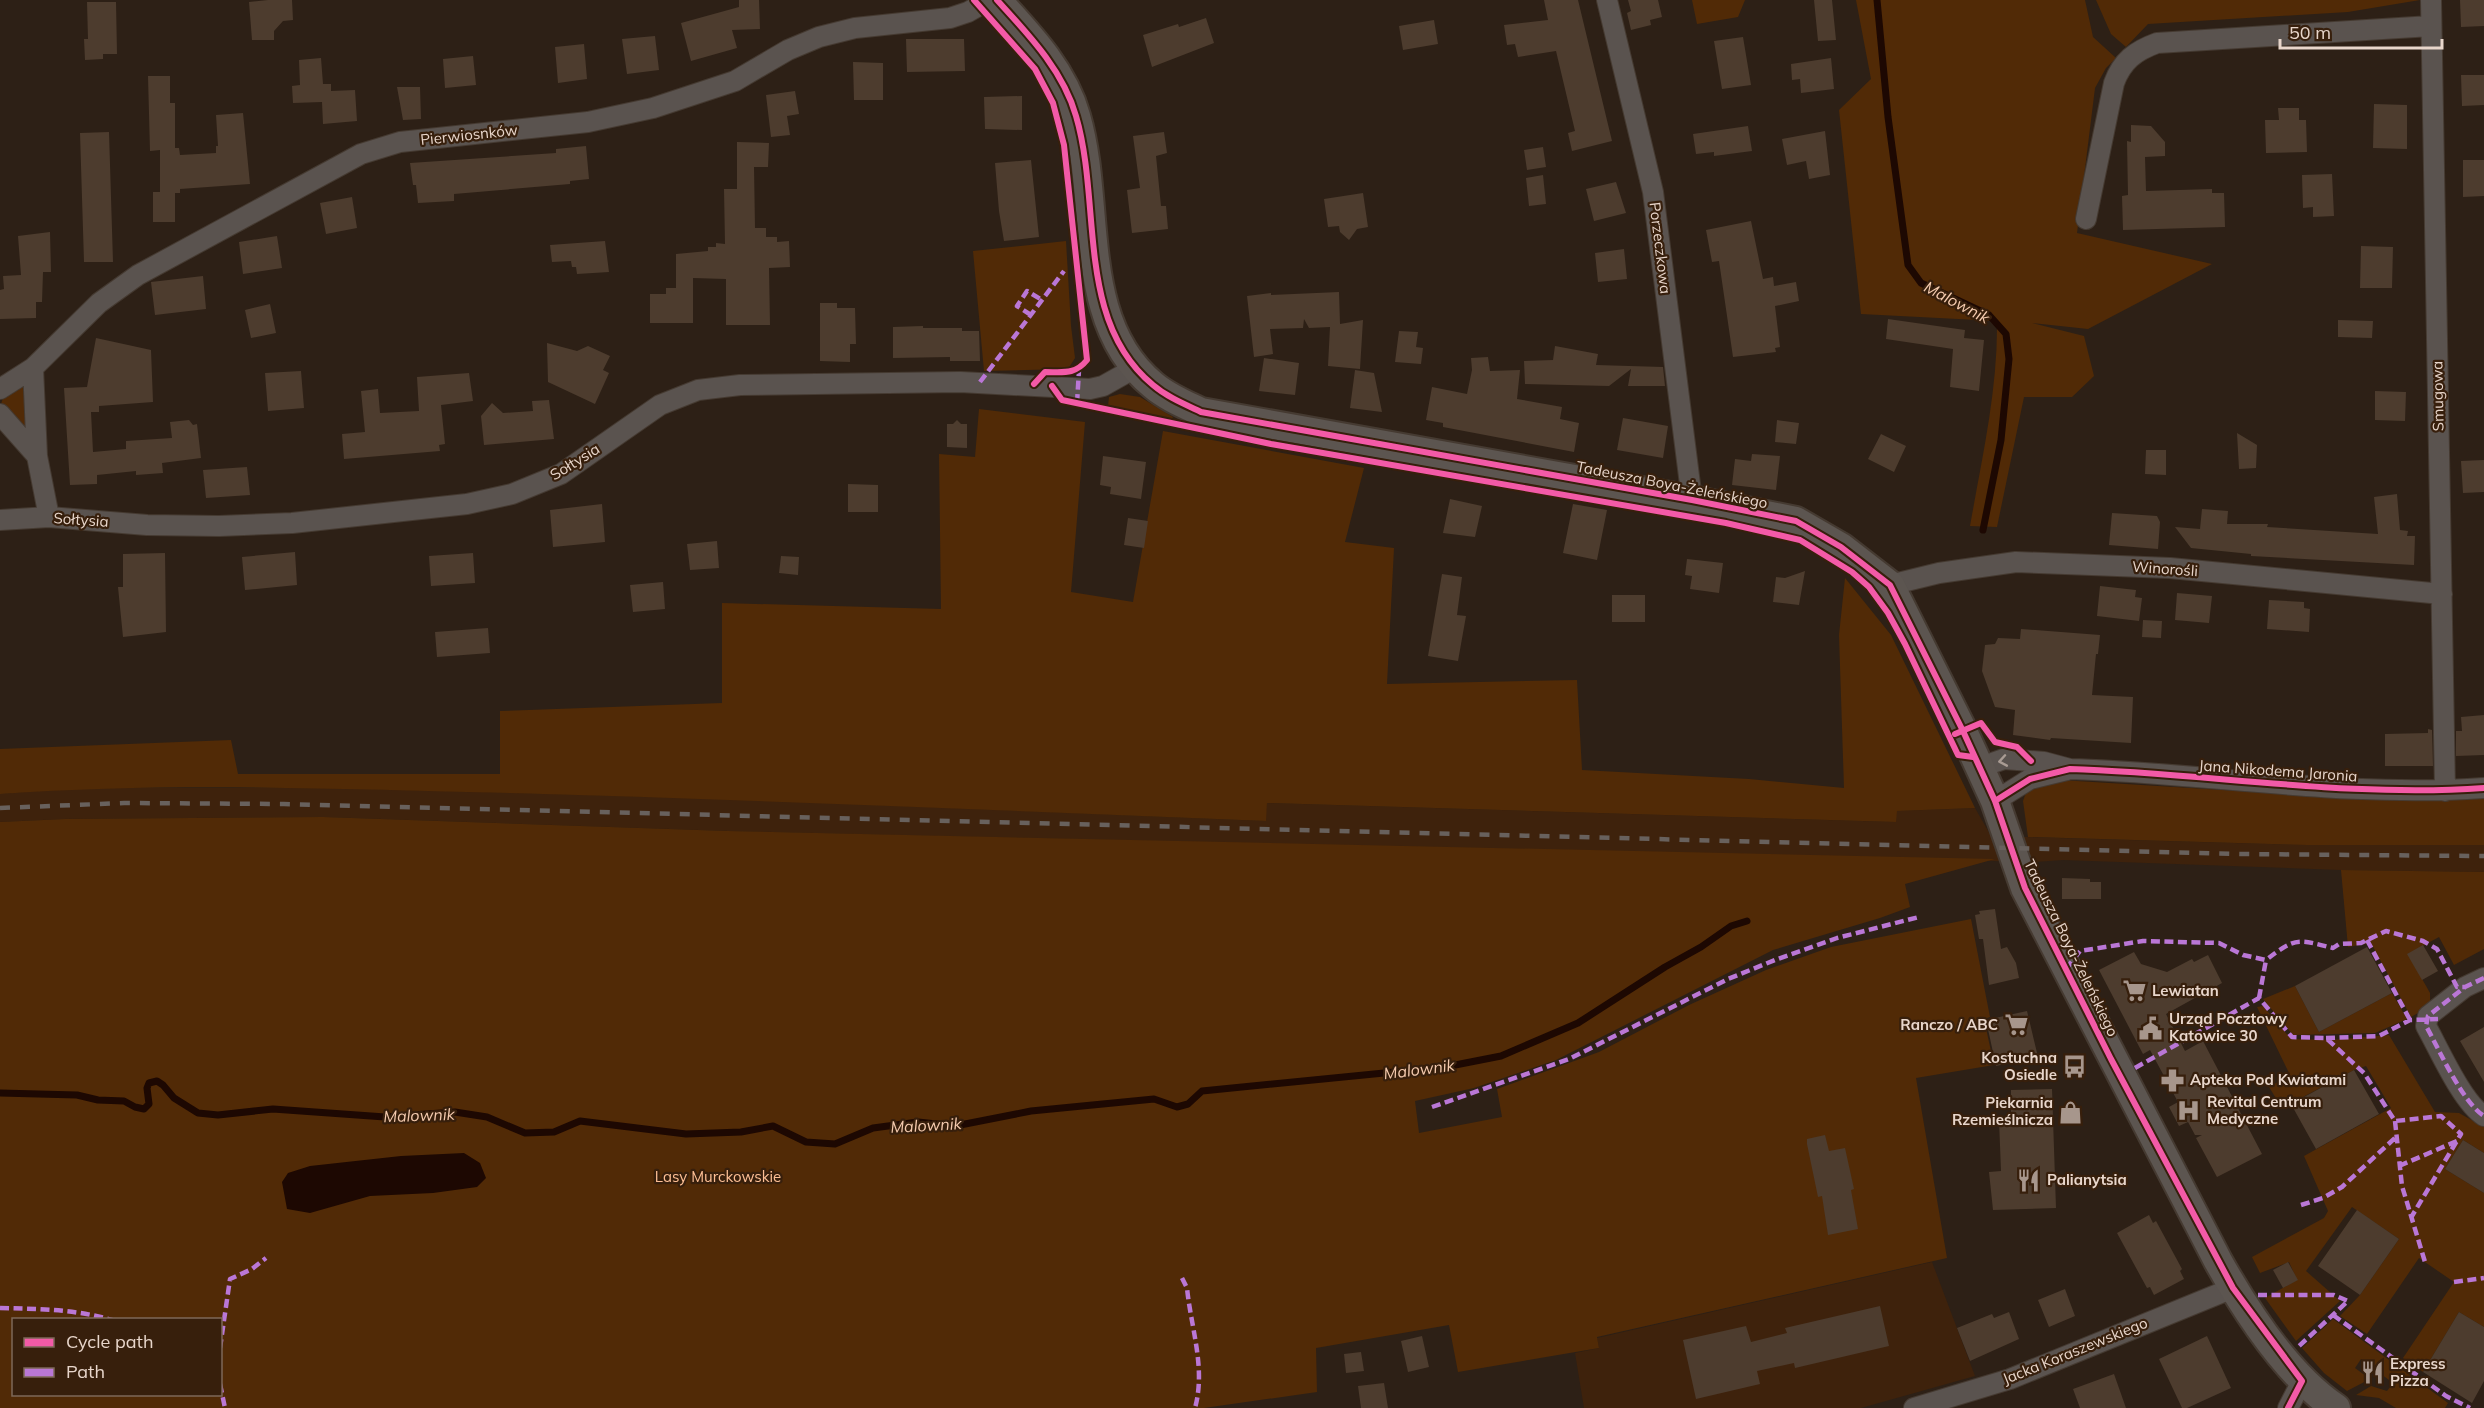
<svg xmlns="http://www.w3.org/2000/svg" width="2484" height="1408" viewBox="0 0 2484 1408" font-family="Mulish,sans-serif">
<style>
.built{fill:#3e220c}
.green{fill:#512a06;fill-rule:evenodd}
.water{fill:#1d0802}
.lines{fill:none;stroke-linecap:round;stroke-linejoin:round}
.stream{stroke:#1d0802;stroke-width:7}
.building{fill:#4d3c2e}
.street-casing{stroke:#453a31;stroke-width:22}
.secondary-casing{stroke:#453a31;stroke-width:32}
.street{stroke:#5a534f;stroke-width:20}
.secondary{stroke:#5c5550;stroke-width:28}
.rail{stroke:#68615d;stroke-width:4.5;stroke-dasharray:10 10;stroke-linecap:butt}
.quiet{stroke:#ba77d6;stroke-width:4.5;stroke-dasharray:9 4.5;stroke-linecap:butt}
.cycleway-casing{stroke:#371f0c;stroke-width:10}
.cycleway{stroke:#f35aa7;stroke-width:6}
.oneway{stroke:#a89b93}
.labels{text-anchor:middle;stroke-width:4.5;stroke-linejoin:round;paint-order:stroke}
.street-label{font-size:15px;fill:#e8d6cb;stroke:#371f0c}
.poi-label{font-size:15px;font-weight:bold;fill:#e8d6cb;stroke:#371f0c;text-anchor:start}
.park-label{font-size:15px;fill:#fdbf95;stroke:#371f0c}
.water-label{font-size:16px;font-style:italic;fill:#f5cbaf;stroke:#371f0c}
</style>
<rect width="100%" height="100%" fill="#2d2016"/>
<path class="built" d="M76,788H336L739,799L1265,821L1267,803L1895,822L1896,811L1975,808L1991,836L2307,845H2484V872L2341,870L2063,860L2035,862L727,831L323,817L65,819L0,822V794Z
M1932,1262L1975,1376L1861,1408H1584L1575,1353L1599,1348L1597,1338Z"/>
<path class="green" d="M1692,0H1745L1738,17L1697,24Z
M1856,0H2085L2093,37L2116,58L2106,68L2095,88L2077,233L2212,264L2088,329L2032,323L2084,336L2094,376L2072,397H2024L1997,527L1970,526C1982,458 1998,389 1997,321L1861,314L1839,110L1871,79Z
M2096,0H2420L2348,12L2148,24L2126,47L2111,34Z
M1066,241L1071,326L1075,358L1068,369L984,371L973,251Z
M22,383H28L27,431L1,404L3,398Z
M1120,394L1140,397L1173,417L1172,419L1108,406L1109,397Z
M979,409L1085,422L1071,592L1133,602L1163,431L1364,468L1345,542L1394,548L1387,684L1577,680L1582,770L1749,779L1844,788L1839,635L1845,578L1891,635L1975,808L1897,811L1896,822L1267,803L1266,821C1013,811 761,800 509,793C340,789 169,782 0,794V749L231,740L238,774H500V711L722,703V603L941,609L939,454L975,457Z
M2044,779L2383,800L2484,796V845H2307L2028,837L2023,801L2028,787Z
M323,817L727,831L1995,859L1905,884L1910,907L1880,918L1773,950L1556,1060L1474,1088L1415,1101L1419,1133L1502,1117L1497,1089L1599,1052L1689,1005L1766,970L1831,947L1971,919L1990,1017L1984,1019L1994,1065L1916,1078L1947,1258L1597,1337L1599,1348L1458,1372L1449,1325L1316,1348L1317,1392L1204,1408H0V822L65,819ZM14,1320H220V1394H14Z
M2341,870L2484,872V949L2454,965L2439,937L2408,954L2430,993V1006L2411,1017L2371,943L2348,947Z
M2295,986L2319,1032L2392,993L2407,1019L2375,1033L2293,1035L2263,999Z
M2263,1006L2291,1039L2331,1040L2389,1035L2435,1112L2459,1113L2484,1127V1153L2463,1140L2445,1169L2484,1193V1327L2459,1312L2423,1372L2403,1358L2454,1282L2419,1258L2367,1334L2340,1316L2360,1295L2399,1239L2352,1207L2306,1271L2340,1301L2296,1341L2265,1298L2297,1280L2289,1262L2260,1273L2252,1257L2324,1218L2328,1211L2304,1156L2391,1108L2366,1066L2354,1070L2282,1108L2269,1087L2290,1075L2257,1007Z
M2333,1319L2448,1403L2445,1408H2396L2379,1398L2356,1395L2371,1386L2387,1391L2393,1383L2361,1359L2355,1368L2370,1379L2347,1391L2324,1373L2302,1348Z"/>
<path class="water" d="M464,1153L480,1163L486,1178L477,1187L433,1193L370,1196L310,1213L287,1209L282,1182L288,1173L310,1166L401,1156Z"/>
<g class="lines">
<path class="stream" d="M1877,0L1888,117L1908,265L1921,283L1989,315L2006,334L2009,359L2001,440L1983,530
M0,1093L77,1095L98,1100L124,1101L135,1107L144,1109L149,1104L147,1088L149,1083L157,1081L163,1085L174,1098L198,1113L218,1115L273,1109L385,1117L455,1112L487,1117L525,1133L554,1132L580,1121L686,1134L741,1132L773,1126L806,1142L835,1144L873,1128L918,1122L955,1126L1031,1111L1154,1099L1177,1107L1188,1104L1202,1091L1445,1067L1501,1056L1578,1023L1665,967L1701,947L1731,926L1747,921"/>
</g>
<path class="building" d="M268,0H292L293,20L283,21L274,31V40H252L249,2Z
M739,0H759L760,29L732,30L737,48L691,61L681,23L739,7Z
M1544,0H1578L1612,141L1572,151L1568,133L1575,131L1556,51L1518,57L1515,44L1507,45L1504,25L1548,20Z
M1628,0H1658L1662,17L1650,20L1651,25L1631,30L1627,13L1631,11Z
M1814,0H1832L1836,40L1818,41Z
M2460,0H2484V26L2461,27Z
M87,2H116L117,54H103V59L85,60L84,39H88Z
M1206,18L1214,43L1152,67L1143,35L1178,24L1179,27Z
M1434,20L1438,44L1403,50L1399,26Z
M655,36L659,70L627,74L622,39Z
M1743,37L1751,85L1722,89L1714,41Z
M906,39H964L965,71L907,72Z
M584,44L587,79L558,83L555,47Z
M473,56L476,85L445,88L443,59Z
M321,58L323,84H331V91L355,90L357,121L323,124L322,102L293,103L292,86L300,85L299,60Z
M1831,58L1834,89L1801,93L1800,79L1792,80L1791,64Z
M853,62L883,63V100H854Z
M2461,75H2484V105L2462,106Z
M148,76H170V103H175V148H179L180,155L216,153V146H218L216,115L243,113L250,184L180,189V193H175V222H153V192H160V150L150,151Z
M397,87H420L421,119L403,120Z
M795,91L799,114L787,116L790,135L771,137L766,95Z
M1022,96V130L985,129L984,97Z
M2374,104L2407,105V149L2373,148Z
M2278,108H2299V120H2306L2307,152L2266,153L2265,120H2279Z
M2131,125L2151,126L2165,142V156L2145,157L2146,191L2212,189V193H2224L2225,227L2123,230L2122,196L2128,195L2127,141L2131,142Z
M1748,126L1752,151L1714,156V152L1696,154L1693,134Z
M1825,131L1830,175L1809,179L1806,161L1787,165L1782,139Z
M109,132L113,262H84L80,133Z
M1164,132L1167,153L1156,156L1161,206H1166L1168,229L1132,233L1127,190L1140,188L1133,136Z
M737,142L769,143L768,167H754L755,228H766V237H777V242L789,241L790,267L769,268L770,325H726V279L693,278V323H650V294H666V288H676V254L708,251V247H716V243L725,244L724,189H737Z
M586,146L589,179L570,181V184L454,194V201L418,203L416,185H413L410,163L556,153V149Z
M1543,147L1546,167L1527,170L1524,150Z
M1031,160L1039,237L1004,241L999,211L995,163Z
M2463,160H2484V196L2463,197Z
M2332,174L2334,216L2313,217V207L2303,208L2302,175Z
M1543,175L1546,204L1529,206L1526,178Z
M1616,182L1626,213L1594,221L1586,189Z
M1363,193L1368,227L1357,229L1349,240L1340,232L1339,226L1328,227L1324,199Z
M352,197L357,228L326,234L320,203Z
M1751,221L1763,279L1773,277L1774,286L1796,282L1799,301L1775,306L1780,347L1775,348L1776,352L1733,357L1719,261L1712,262L1706,230Z
M50,232L51,272H43L42,302H36V318L0,319V290L4,289L3,276L21,275L18,236Z
M277,236L282,268L243,274L239,242Z
M605,241L609,272L577,274L576,267H572L571,261L552,262L550,245Z
M2361,246L2393,247L2392,288H2360Z
M1624,249L1627,279L1598,282L1595,253Z
M203,276L206,309L155,315L151,282Z
M1339,292L1340,324L1363,320L1360,369L1328,366L1330,327L1309,328L1304,319L1303,328L1270,329L1273,354L1254,357L1247,296L1271,293V295Z
M820,303H837V308H855L856,344H850V362L820,361Z
M270,304L276,333L251,338L245,310Z
M1888,319L1965,330L1964,338L1984,340L1979,391L1950,387L1953,349L1886,339Z
M2338,320L2373,321L2372,338L2338,337Z
M923,326V328H962V331H979L980,361H950V357L893,358V327Z
M1399,331L1418,332L1416,347L1423,348L1421,364L1395,362Z
M96,338L151,350L153,402L99,406V412H91L93,452L126,449V441L172,438L170,422L189,420L193,425L197,424L201,458L162,463L163,473L136,475V471L97,475V484L70,485L64,388L87,387Z
M547,343L577,351L588,346L610,356L603,370L609,373L595,404L548,382Z
M1555,346L1598,354L1596,365L1663,367L1665,386H1628L1631,369L1609,386L1525,384L1524,361L1553,360Z
M1488,357L1490,371L1520,370L1517,399L1562,407L1560,419L1579,423L1574,452L1443,427V423L1426,420L1432,387L1467,394L1472,370L1471,358Z
M1264,358L1299,363L1295,395L1259,391Z
M1355,370L1374,373L1382,412L1350,408Z
M301,371L304,408L268,411L265,373Z
M469,373L473,401L441,405L445,444L439,445L440,451L344,459L342,434L365,432L361,391L378,389L380,413L419,411L417,377Z
M2375,391L2406,392L2405,421L2375,420Z
M549,400L554,439L484,445L481,416L492,403L503,413L533,411L532,401Z
M1623,418L1668,426L1663,458L1617,450Z
M957,420L961,424H967V448L947,447V424H953Z
M1777,420L1799,423L1796,444L1775,442Z
M2237,433L2257,445L2256,468L2239,469Z
M1881,434L1906,446L1894,472L1868,459Z
M2146,450H2166V475L2145,474Z
M1752,454L1780,456L1776,490L1732,485L1735,459L1751,461Z
M1103,456L1146,462L1141,499L1110,494L1111,487L1100,485Z
M2484,460V492L2463,493L2461,461Z
M247,467L250,495L206,498L203,470Z
M848,484L878,485V512H848Z
M2397,494L2400,530L2408,531L2407,536H2415L2414,565L2251,556V554L2191,548L2175,527L2200,529L2202,509L2228,511L2227,524H2268L2267,527L2378,534L2374,497Z
M1450,499L1482,506L1475,537L1443,533Z
M602,504L605,542L553,547L550,510Z
M1573,504L1607,510L1597,560L1563,553Z
M2112,513L2157,516L2160,522L2158,549L2109,545Z
M1128,518L1148,521L1144,548L1124,545Z
M717,541L719,568L690,570L687,544Z
M295,552L297,585L245,590L242,557Z
M165,553L166,632L123,637L118,587H123V554Z
M473,553L475,583L431,586L429,556Z
M781,556L799,557L798,575L779,573Z
M1687,559L1723,563L1719,593L1690,589L1692,576L1685,575Z
M1805,571L1799,605L1773,602L1776,577L1785,578Z
M1442,574L1462,577L1457,615L1466,616L1458,661L1428,656Z
M663,582L665,609L633,612L630,585Z
M2100,586L2136,590L2135,597L2142,598L2139,621L2097,616Z
M2177,593L2212,596L2209,623L2175,620Z
M1612,595H1645V622H1612Z
M2269,600L2304,602V608L2310,609L2309,632L2267,629Z
M2143,620L2162,621L2161,638L2142,637Z
M488,628L490,653L437,657L435,632Z
M2021,629L2100,635L2098,654H2096L2092,695L2133,697L2131,743L2051,738L2050,740L2013,735L2015,710L1995,707L1982,671L1985,645L1995,644L1998,638L2020,639Z
M2484,715V755L2456,756V731H2462L2461,717Z
M2428,729L2432,730L2433,766H2385V734L2428,733Z
M2062,878L2090,879V882H2101V899H2062Z
M1995,909L2001,949L2007,947L2016,963L2019,978L1989,985L1983,939H1979L1975,915L1980,914L1979,911Z
M2423,945L2438,971L2422,980L2407,954Z
M2367,947L2392,993L2319,1032L2295,986Z
M2134,952L2141,964L2167,972L2192,959L2194,962L2208,955L2222,983L2166,1014L2185,1051L2203,1041L2262,1154L2217,1177L2196,1138L2202,1135H2195L2188,1122L2179,1126L2169,1107L2178,1102L2150,1050L2143,1054L2099,970Z
M2027,1011L2038,1057L1996,1066L1986,1020Z
M2484,1027V1082L2460,1041Z
M2354,1070L2379,1114L2316,1149L2291,1104Z
M2052,1089L2056,1208L1993,1210L1989,1172L2001,1171L1999,1120H2011V1090Z
M1825,1135L1829,1151L1845,1148L1854,1189L1851,1190L1858,1229L1828,1235L1822,1196L1818,1197L1807,1144V1139Z
M2463,1140L2484,1153V1193L2445,1169Z
M2357,1210L2399,1239L2360,1295L2318,1266Z
M2149,1215L2153,1223L2156,1221L2182,1269L2180,1271L2184,1279L2154,1295L2150,1287L2147,1288L2117,1233Z
M2288,1262L2298,1280L2283,1288L2273,1270Z
M2065,1289L2075,1316L2049,1327L2038,1300Z
M1880,1306L1889,1346L1795,1368L1794,1363L1757,1371L1760,1384L1696,1399L1683,1340L1746,1326L1751,1342L1787,1333L1785,1328Z
M2009,1312L2019,1339L1970,1361L1957,1328L1992,1314L1994,1318Z
M2459,1312L2484,1327V1381L2472,1403L2423,1372Z
M1422,1336L1429,1367L1408,1372L1401,1341Z
M2207,1336L2231,1388L2187,1408H2182L2159,1359Z
M1361,1352L1364,1371L1346,1373L1344,1354Z
M2114,1374L2126,1408H2080L2073,1389Z
M1384,1383L1388,1408H1361L1358,1386Z"/>
<g class="lines">
<defs>
<path id="street" d="M1607,0L1653,192L1692,500
M2431,0L2445,791
M2086,219L2114,83C2122,61 2135,51 2157,43L2431,26
M33,368L37,456
M0,389L33,368L99,303L138,275L361,154L400,142L588,122L653,108L735,81L788,50L819,37L855,28L950,18L968,12L989,0
M0,414L37,456L49,517
M0,520L49,517L147,525L219,526L292,523L467,504L512,494L561,474L660,405L698,390L740,385L960,382L1090,389L1103,386L1135,368
M1890,585L1939,573L2016,562L2170,568L2442,594
M1978,768L2004,759L2044,762L2070,769C2208,773 2345,798 2484,788
M1995,801L2030,779L2067,770
M2484,978L2465,987L2428,1016L2426,1026C2439,1049 2462,1102 2484,1116
M1914,1408L2010,1379L2233,1288
M2288,1408L2302,1381"/>
<path id="secondary" d="M997,0C1028,34 1063,70 1076,116C1102,204 1075,321 1153,385C1167,397 1184,404 1201,412L1692,500L1796,521L1841,547L1890,585L1963,731L1995,801L2025,888L2218,1261C2246,1311 2288,1376 2336,1408"/>
</defs>
<use href="#street" class="street-casing"/>
<use href="#secondary" class="secondary-casing"/>
<use href="#street" class="street"/>
<use href="#secondary" class="secondary"/>
<path class="rail" d="M0,808L124,803L284,804L2242,854L2484,856"/>
<path class="quiet" d="M1031,315L1017,306L1027,291L1042,300
M980,382L1064,271
M1077,403L1079,370L1084,364
M2367,940L2410,1020
M2066,969L2080,951L2143,941L2219,943L2243,955L2266,960C2296,937 2297,939 2333,948L2339,944L2361,943L2386,931L2423,941L2437,949L2457,987H2465
M2484,978L2465,987L2428,1016L2426,1026C2439,1049 2462,1102 2484,1116
M2259,998L2266,960
M2326,1038L2379,1036L2410,1020L2438,1019
M2135,1068L2259,998L2292,1037L2326,1038L2364,1073L2395,1121L2441,1116L2461,1134L2412,1216
M1432,1107L1569,1059L1728,979L1775,960L1837,938L1919,917
M2395,1121L2402,1186L2425,1262
M2399,1166L2457,1141
M2301,1205L2323,1198L2342,1187L2396,1137
M1182,1278L1187,1288C1191,1328 1206,1368 1195,1408
M2454,1282L2484,1278
M2258,1295H2334L2348,1301L2298,1347
M0,1308C38,1309 75,1309 112,1320
M2333,1315L2446,1396L2470,1408
M220,1348L230,1279L252,1269L266,1258
M220,1384L225,1408"/>
<defs>
<path id="cycleway" d="M974,0L1035,69L1053,103L1064,145L1087,360C1075,375 1063,372 1045,372L1034,384
M997,0C1028,34 1063,70 1076,116C1102,204 1075,321 1153,385C1167,397 1184,404 1201,412L1692,500L1796,521L1841,547L1890,585L1963,731L1995,801L2025,888L2111,1059L2233,1288L2302,1381L2288,1408
M1052,386L1062,400L1271,444L1726,523L1800,540L1852,572L1869,587L1888,613L1905,644L1958,755L1973,757
M1955,734L1981,723L1995,742L2017,747L2031,761
M1995,801L2030,779L2070,769C2208,773 2345,798 2484,788"/>
</defs>
<use href="#cycleway" class="cycleway-casing"/>
<use href="#cycleway" class="cycleway"/>
</g>
<defs><path id="oneway-chevron" d="M-2-3.5L2.5 0L-2 3.5" fill="none" stroke-width="1.6" stroke-linecap="round" stroke-linejoin="round" transform="scale(1.5)"/></defs>
<use class="oneway" href="#oneway-chevron" transform="translate(2003 761) rotate(170)"/>
<defs>
<symbol id="supermarket-bare" viewBox="-9 -9 18 18"><path d="M-6-5.5h2.5l.6 2H6L4.5 2H-2.5L-4.4-4H-6ZM-1.5 3.2a1.3 1.3 0 1 0 .1 0ZM3 3.2a1.3 1.3 0 1 0 .1 0Z" fill="#a7968c" stroke="#371f0c" stroke-width="2.5" paint-order="stroke"/></symbol>
<symbol id="civic-bare" viewBox="-9 -9 18 18"><path d="M-.6-6.5H3V-4.5H.6V-3L4-1V1h2V6H-6V1h2V-1L-.6-3ZM-1.2 2.5V6h2.4V2.5Z" fill="#a7968c" stroke="#371f0c" stroke-width="2.5" paint-order="stroke"/></symbol>
<symbol id="bus-bare" viewBox="-9 -9 18 18"><path d="M-5-6H5V4H4V6H2V4H-2V6H-4V4H-5ZM-3.5-4V0h7V-4ZM-3.5 1.2v1.5H-2V1.2ZM2 1.2v1.5H3.5V1.2Z" fill="#a7968c" stroke="#371f0c" stroke-width="2.5" paint-order="stroke"/></symbol>
<symbol id="pharmacy-bare" viewBox="-9 -9 18 18"><path d="M-2-6h4v4h4v4h-4v4h-4v-4h-4v-4h4Z" fill="#a7968c" stroke="#371f0c" stroke-width="2.5" paint-order="stroke"/></symbol>
<symbol id="hospital-bare" viewBox="-9 -9 18 18"><path d="M-5-5h3v3.5h4V-5h3V5h-3V1.5h-4V5h-3Z" fill="#a7968c" stroke="#371f0c" stroke-width="2.5" paint-order="stroke"/></symbol>
<symbol id="shop-bare" viewBox="-9 -9 18 18"><path d="M-5-2.5h2.3a2.7 3.5 0 0 1 5.4 0H5L5.5 6h-11ZM-1.5-2.5h3a1.5 2.3 0 0 0-3 0Z" fill="#a7968c" stroke="#371f0c" stroke-width="2.5" paint-order="stroke"/></symbol>
<symbol id="restaurant-bare" viewBox="-9 -9 18 18"><path d="M-5-6h1v4h1v-4h1v4h1v-4h1v5L-1.5 .5V6h-2V.5L-5-1ZM5-6V6H3V1.5H1.5Q1.5-4 5-6Z" fill="#a7968c" stroke="#371f0c" stroke-width="2.5" paint-order="stroke"/></symbol>
</defs>
<g fill-rule="evenodd">
<use href="#supermarket-bare" x="2118" y="974" width="33" height="33"/>
<use href="#supermarket-bare" x="2000" y="1008" width="33" height="33"/>
<use href="#civic-bare" x="2134" y="1012" width="33" height="33"/>
<use href="#bus-bare" x="2058" y="1050" width="33" height="33"/>
<use href="#pharmacy-bare" x="2156" y="1064" width="33" height="33"/>
<use href="#hospital-bare" x="2172" y="1094" width="33" height="33"/>
<use href="#shop-bare" x="2054" y="1096" width="33" height="33"/>
<use href="#restaurant-bare" x="2012" y="1164" width="33" height="33"/>
<use href="#restaurant-bare" x="2356" y="1356" width="33" height="33"/>
</g>
<g class="labels">
<g class="street-label">
<text transform="translate(469 135) rotate(-6)" y="5">Pierwiosnków</text>
<text transform="translate(1660 248) rotate(83)" y="5">Porzeczkowa</text>
<text transform="translate(2438 396) rotate(-91)" y="5">Smugowa</text>
<text transform="translate(575 462) rotate(-32)" y="5">Sołtysia</text>
<text transform="translate(1672 485) rotate(11)" y="5">Tadeusza Boya-Żeleńskiego</text>
<text transform="translate(81 520) rotate(4)" y="5">Sołtysia</text>
<text transform="translate(2165 569) rotate(4)" y="5">Winorośli</text>
<text transform="translate(2278 771) rotate(4)" y="5">Jana Nikodema Jaronia</text>
<text transform="translate(2071 948) rotate(64)" y="5">Tadeusza Boya-Żeleńskiego</text>
<text transform="translate(2075 1351) rotate(-22)" y="5">Jacka Koraszewskiego</text>
</g>
<g class="poi-label">
<text x="2152" y="996">Lewiatan</text>
<text x="2169" y="1024">Urząd Pocztowy<tspan x="2169" dy="17">Katowice 30</tspan></text>
<text x="1998" y="1030" text-anchor="end">Ranczo / ABC</text>
<text x="2057" y="1063" text-anchor="end">Kostuchna<tspan x="2057" dy="17">Osiedle</tspan></text>
<text x="2190" y="1085">Apteka Pod Kwiatami</text>
<text x="2207" y="1107">Revital Centrum<tspan x="2207" dy="17">Medyczne</tspan></text>
<text x="2053" y="1108" text-anchor="end">Piekarnia<tspan x="2053" dy="17">Rzemieślnicza</tspan></text>
<text x="2047" y="1185">Palianytsia</text>
<text x="2390" y="1369">Express<tspan x="2390" dy="17">Pizza</tspan></text>
</g>
<g class="park-label">
<text x="718" y="1182">Lasy Murckowskie</text>
</g>
<g class="water-label">
<text transform="translate(1957 302) rotate(28)" y="6">Malownik</text>
<text transform="translate(1419 1069) rotate(-7)" y="6">Malownik</text>
<text transform="translate(419 1115) rotate(-2)" y="6">Malownik</text>
<text transform="translate(926 1125) rotate(-3)" y="6">Malownik</text>
</g>
</g>
<rect x="12" y="1318" width="210" height="78" fill="#371f0c" stroke="#7e6858" stroke-width="1.5"/>
<rect x="24" y="1338" width="30" height="9" fill="#f35aa7" stroke="#7e6858" stroke-width="1.5"/>
<text x="66" y="1348" font-size="18" fill="#e8d6cb">Cycle path</text>
<rect x="24" y="1368" width="30" height="9" fill="#ba77d6" stroke="#7e6858" stroke-width="1.5"/>
<text x="66" y="1378" font-size="18" fill="#e8d6cb">Path</text>
<path d="M2280 39v9h162v-9" fill="none" stroke="#e8d6cb" stroke-width="3"/>
<text x="2289" y="39" font-size="18" fill="#e8d6cb" stroke="#371f0c" stroke-width="4.5" paint-order="stroke">50 m</text>
</svg>
